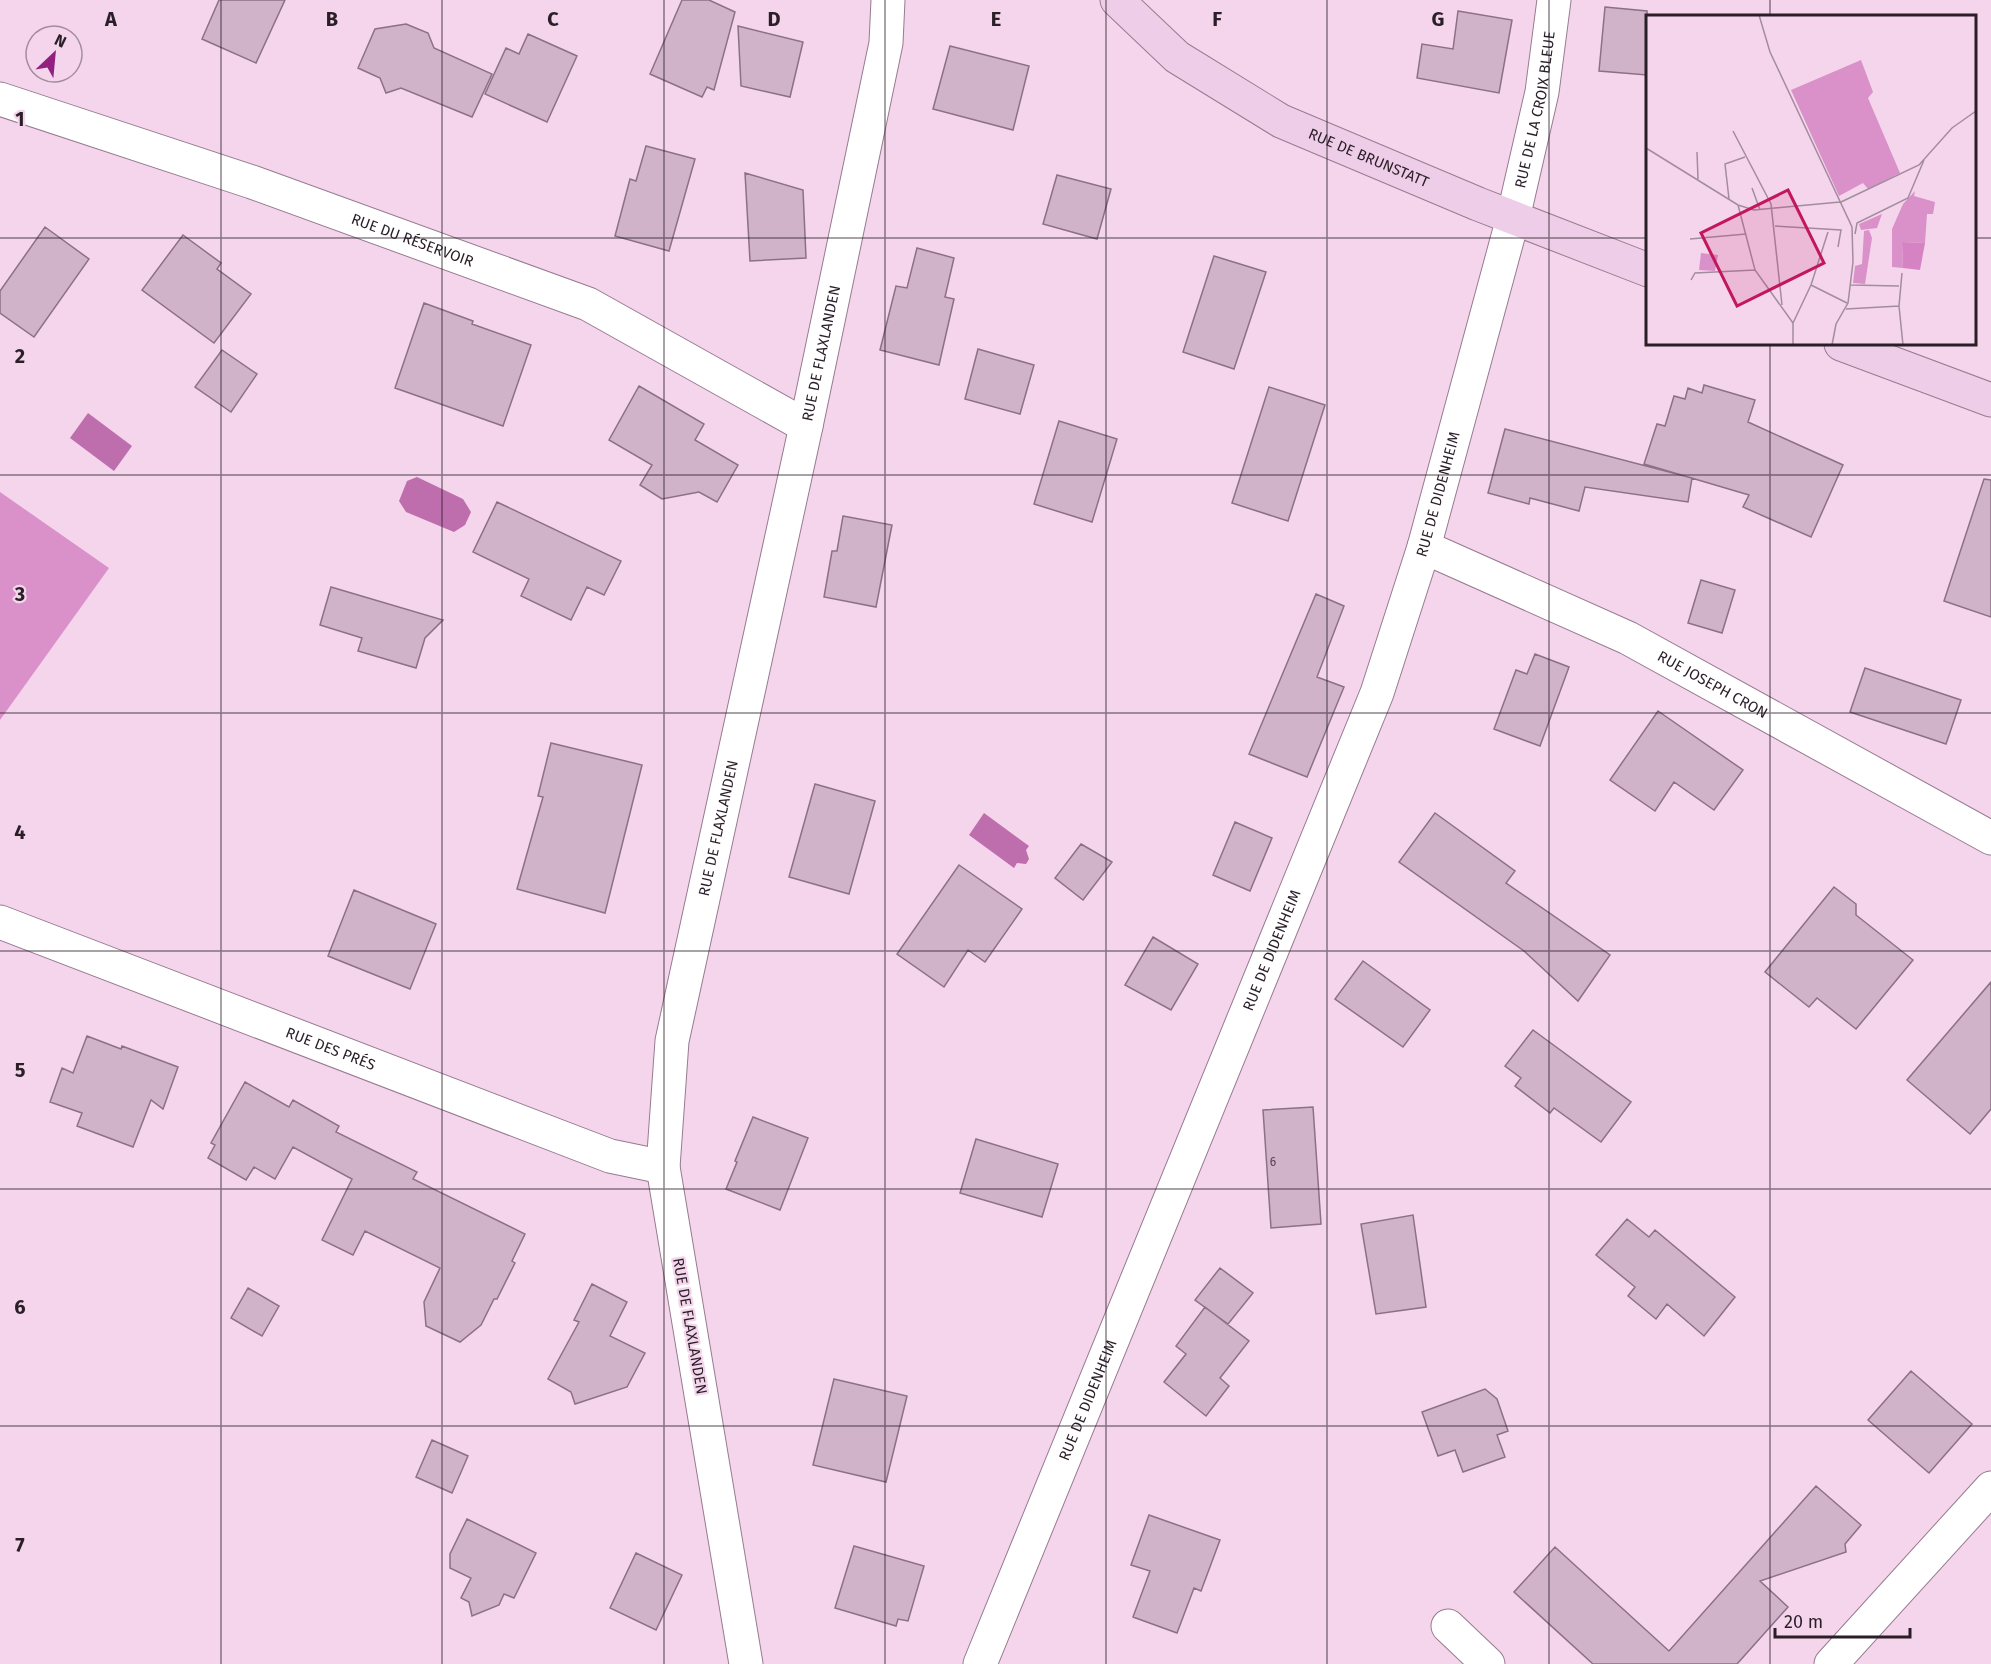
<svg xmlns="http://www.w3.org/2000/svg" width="1991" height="1664" viewBox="0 0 1991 1664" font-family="'Fira Sans',sans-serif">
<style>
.green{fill:#da91ca}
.water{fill:#be6dad}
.building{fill:#d1b3c9;stroke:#8c7085;stroke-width:1.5}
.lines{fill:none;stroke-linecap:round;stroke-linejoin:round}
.street-casing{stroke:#977b90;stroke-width:35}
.secondary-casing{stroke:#977b90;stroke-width:35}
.street{stroke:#fff;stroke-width:33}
.secondary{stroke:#eecde8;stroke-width:33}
.grid{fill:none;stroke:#2a1e27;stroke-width:1.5;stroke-opacity:0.55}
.labels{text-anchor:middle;stroke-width:4.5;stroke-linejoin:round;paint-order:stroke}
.number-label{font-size:12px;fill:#544350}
.street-label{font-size:15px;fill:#2a1e27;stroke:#f4d5ec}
.inset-road{fill:none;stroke:#a38c9d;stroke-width:1.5}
.view{fill:#c2185b;fill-opacity:0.15;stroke:#c2185b;stroke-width:3}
.inset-edge{fill:none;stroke:#2a1e27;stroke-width:3}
.grid-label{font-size:20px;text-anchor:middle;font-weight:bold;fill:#2a1e27;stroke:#f4d5ec;stroke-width:4.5;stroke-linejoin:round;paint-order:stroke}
</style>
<rect width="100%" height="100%" fill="#f4d5ec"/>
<path class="green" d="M0,492L109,568L0,720Z"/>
<path class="water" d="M88,413L132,446L114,471L70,438Z
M417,477L463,499L471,512L465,525L454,532L406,512L399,501L407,481Z
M984,813L1029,846L1026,850L1029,859L1026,864L1017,863L1014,868L969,835Z"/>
<path class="building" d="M219,0H285L256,63L202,39Z
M682,0H709L735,12L714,90L707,87L702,97L650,74Z
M1605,7L1647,11V75L1599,71Z
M1458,11L1512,20L1499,93L1417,78L1422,44L1453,49Z
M406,24L428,33L434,48L492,74L472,117L401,88L386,93L380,78L358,68L375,29Z
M738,26L803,42L790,97L741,86Z
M528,34L577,56L547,122L485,94L506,48L519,54Z
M950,46L1029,66L1013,130L933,109Z
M646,146L695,159L669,251L615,236L630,179L636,181Z
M745,173L803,190L806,258L750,261Z
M1057,175L1111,189L1097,239L1043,224Z
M45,227L89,259L34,337L0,313V291Z
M183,235L221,263L217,269L251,294L214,343L142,290Z
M917,248L954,258L945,297L954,299L939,365L880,350L896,286L907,288Z
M1214,256L1266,272L1234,369L1183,352Z
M424,303L473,321L472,324L531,345L503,426L395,388Z
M978,349L1034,365L1020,414L965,399Z
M222,350L257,374L231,412L195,387Z
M1704,385L1755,400L1748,422L1843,465L1811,537L1743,507L1749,495L1644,464L1657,424L1665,426L1674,396L1685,399L1688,388L1702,393Z
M639,386L704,424L695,440L738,465L717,502L699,492L662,499L640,485L652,465L609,440Z
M1269,387L1325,405L1288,521L1232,503Z
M1059,421L1117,439L1092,522L1034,504Z
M1505,429L1692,478L1688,502L1585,487L1579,511L1530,498L1529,504L1488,493Z
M1984,479L1991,480V617L1944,601Z
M497,502L621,561L604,595L587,587L571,620L521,596L529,579L473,552Z
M843,516L892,525L876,607L824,597L832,551H837Z
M1701,580L1735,590L1722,633L1688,623Z
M331,587L443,620L425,638L416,668L358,651L362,638L320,625Z
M1316,594L1344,606L1317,677L1344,687L1307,777L1249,754Z
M1535,654L1569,667L1540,746L1494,729L1516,670L1527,674Z
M1865,668L1961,700L1946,744L1850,712Z
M1658,711L1743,770L1714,810L1674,782L1655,811L1610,780Z
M551,743L642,765L605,913L517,889L543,797L538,796Z
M815,784L875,801L849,894L789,877Z
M1435,813L1515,871L1506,883L1610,955L1578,1001L1524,951L1399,862Z
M1235,822L1272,838L1250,891L1213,875Z
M1081,844L1112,862L1083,900L1055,878Z
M959,865L1022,909L985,962L968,950L944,987L897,954Z
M1834,887L1856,904V915L1913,960L1856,1029L1817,998L1809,1007L1765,972Z
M354,890L436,924L410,989L328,956Z
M1153,937L1198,964L1171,1010L1125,985Z
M1363,961L1430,1010L1403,1047L1335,999Z
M1991,982V1109L1970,1134L1907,1080Z
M1533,1030L1631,1102L1601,1142L1554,1108L1550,1113L1515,1086L1521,1078L1505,1066Z
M87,1036L121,1049L122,1046L178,1067L163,1109L151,1100L133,1147L77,1126L82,1113L50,1102L62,1068L73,1073Z
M245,1082L289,1107L293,1100L339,1126L336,1132L417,1172L413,1179L525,1234L512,1261L515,1263L497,1299H494L481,1325L460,1342L426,1326L424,1302L440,1268L365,1231L353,1255L322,1240L352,1179L293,1147L275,1179L254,1167L246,1180L208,1158L215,1145L211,1143Z
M1313,1107L1321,1224L1271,1228L1263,1110Z
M753,1117L808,1138L780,1210L726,1189L737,1162L735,1161Z
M976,1139L1058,1164L1042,1217L960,1193Z
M1413,1215L1426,1307L1376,1314L1361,1224Z
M1627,1219L1649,1237L1655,1230L1735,1297L1704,1336L1667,1304L1656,1319L1628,1296L1635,1287L1596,1255Z
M1220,1268L1253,1293L1228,1324L1195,1300Z
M592,1284L627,1302L610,1336L645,1353L627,1387L575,1404L571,1392L548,1379L579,1322L574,1320Z
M248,1288L279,1306L262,1336L231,1318Z
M1205,1307L1249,1341L1220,1378L1229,1386L1206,1416L1164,1382L1186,1354L1176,1346Z
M1911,1371L1972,1424L1929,1473L1868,1420Z
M834,1379L907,1396L886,1482L813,1465Z
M1485,1389L1497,1399L1508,1431L1497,1435L1505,1457L1463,1472L1455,1450L1438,1456L1422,1412Z
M432,1440L468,1456L452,1493L416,1477Z
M1816,1486L1861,1525L1845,1544L1846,1552L1760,1581L1788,1607L1737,1664H1593L1514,1592L1555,1547L1669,1651Z
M1149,1515L1220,1540L1201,1591L1194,1588L1177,1633L1133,1617L1150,1571L1131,1565Z
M467,1519L536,1553L514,1598L504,1594L499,1605L472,1616L469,1602L461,1598L471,1578L450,1568V1554Z
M854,1546L924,1566L908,1621L898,1619L896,1626L835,1608Z
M636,1553L682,1575L656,1630L610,1608Z"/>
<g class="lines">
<defs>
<g id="street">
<path id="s1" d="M0,99L252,182L588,304L806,426"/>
<path id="s2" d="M1424,547L1628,638L1991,838"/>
<path id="s3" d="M0,922L610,1156L663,1167"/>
<path d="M1448,1626L1488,1664"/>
<path id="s4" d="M746,1664L663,1167L672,1041L806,426L886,43L888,0"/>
<path id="s5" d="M980,1664L1377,693L1424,547L1513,218L1542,92L1554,0"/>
<path d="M1831,1664L1991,1488"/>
</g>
<g id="secondary">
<path id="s6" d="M1117,0L1177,57L1281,121L1478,204L1648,270"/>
<path d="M1841,344L1991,400"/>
</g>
</defs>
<use href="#street" class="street-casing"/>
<use href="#secondary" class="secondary-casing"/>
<use href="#street" class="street"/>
<use href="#secondary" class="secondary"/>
</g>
<path class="grid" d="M221,0V1664M442,0V1664M664,0V1664M885,0V1664M1106,0V1664M1327,0V1664M1549,0V1664M1770,0V16M0,238H1648M1974,238H1991M1770,344V1664M0,475H1991M0,713H1991M0,951H1991M0,1189H1991M0,1426H1991"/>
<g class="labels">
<g class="number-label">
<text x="1273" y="1166">6</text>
</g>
<g class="street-label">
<text dy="5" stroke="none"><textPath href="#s5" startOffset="1654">RUE DE LA CROIX BLEUE</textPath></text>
<text dy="5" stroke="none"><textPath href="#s6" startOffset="300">RUE DE BRUNSTATT</textPath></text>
<text dy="5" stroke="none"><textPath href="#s1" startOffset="436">RUE DU RÉSERVOIR</textPath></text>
<text dy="5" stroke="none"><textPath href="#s4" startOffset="1334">RUE DE FLAXLANDEN</textPath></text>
<text dy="5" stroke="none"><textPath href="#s5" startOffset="1257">RUE DE DIDENHEIM</textPath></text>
<text dy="5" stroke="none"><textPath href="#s2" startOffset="320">RUE JOSEPH CRON</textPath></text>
<text dy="5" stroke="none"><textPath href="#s4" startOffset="848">RUE DE FLAXLANDEN</textPath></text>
<text dy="5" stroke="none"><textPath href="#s5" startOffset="771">RUE DE DIDENHEIM</textPath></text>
<text dy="5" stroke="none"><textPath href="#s3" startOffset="354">RUE DES PRÉS</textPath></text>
<text transform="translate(690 1326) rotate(80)" y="5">RUE DE FLAXLANDEN</text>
<text dy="5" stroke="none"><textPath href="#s5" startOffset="285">RUE DE DIDENHEIM</textPath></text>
</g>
</g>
<g transform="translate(1646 15)">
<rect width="330" height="330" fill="#f4d5ec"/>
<path d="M215,45L227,77L222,83L254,158L222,174L217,168L193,181L145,75ZM269,176L268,181L289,187L287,199H281L279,228L256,227L257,253L246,252V214L257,189ZM236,199L231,213L215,215L213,209ZM223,215L226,223L219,269L207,268L209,251L216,249L218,216ZM55,238L72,240L69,256L53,255Z" fill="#da91ca"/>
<path d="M256,227L279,228L274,255L257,253Z" fill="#d583c3"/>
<path class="inset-road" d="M113,0L124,37L206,212L207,247L202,288L190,309L186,330M87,116L125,189L136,290M0,133L92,190L108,195L194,187M51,137L52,164M106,173L114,195M83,184L79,149L99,142M195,187L273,150L306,113L330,96M92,190L109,255L147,308V330M129,211L195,215L192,232M209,219L211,208L262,183L278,145M44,224L100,219M256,258L253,291L257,330M45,265L49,258L109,255M165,270L201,288M205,270L253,271M200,294L253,291M147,308L165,270L182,217"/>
<path class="view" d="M142,175L178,248L91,291L55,218Z"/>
<rect width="330" height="330" class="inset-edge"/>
</g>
<g class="grid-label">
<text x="111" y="26">A</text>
<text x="332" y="26">B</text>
<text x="553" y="26">C</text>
<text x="774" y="26">D</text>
<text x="996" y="26">E</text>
<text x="1217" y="26">F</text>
<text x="1438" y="26">G</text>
<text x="20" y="126">1</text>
<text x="20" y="363">2</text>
<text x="20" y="601">3</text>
<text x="20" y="839">4</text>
<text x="20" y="1077">5</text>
<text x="20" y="1314">6</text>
<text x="20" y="1552">7</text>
</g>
<g transform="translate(54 54) rotate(26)"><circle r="28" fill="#f4d5ec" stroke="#a38c9d" stroke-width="1.5"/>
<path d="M0-4.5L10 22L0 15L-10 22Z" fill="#912080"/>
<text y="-9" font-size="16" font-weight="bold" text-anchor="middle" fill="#2a1e27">N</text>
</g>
<path d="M1775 1628v9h135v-9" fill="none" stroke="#2a1e27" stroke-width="3"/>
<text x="1784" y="1628" font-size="18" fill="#2a1e27" stroke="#f4d5ec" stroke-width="4.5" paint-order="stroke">20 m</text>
</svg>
